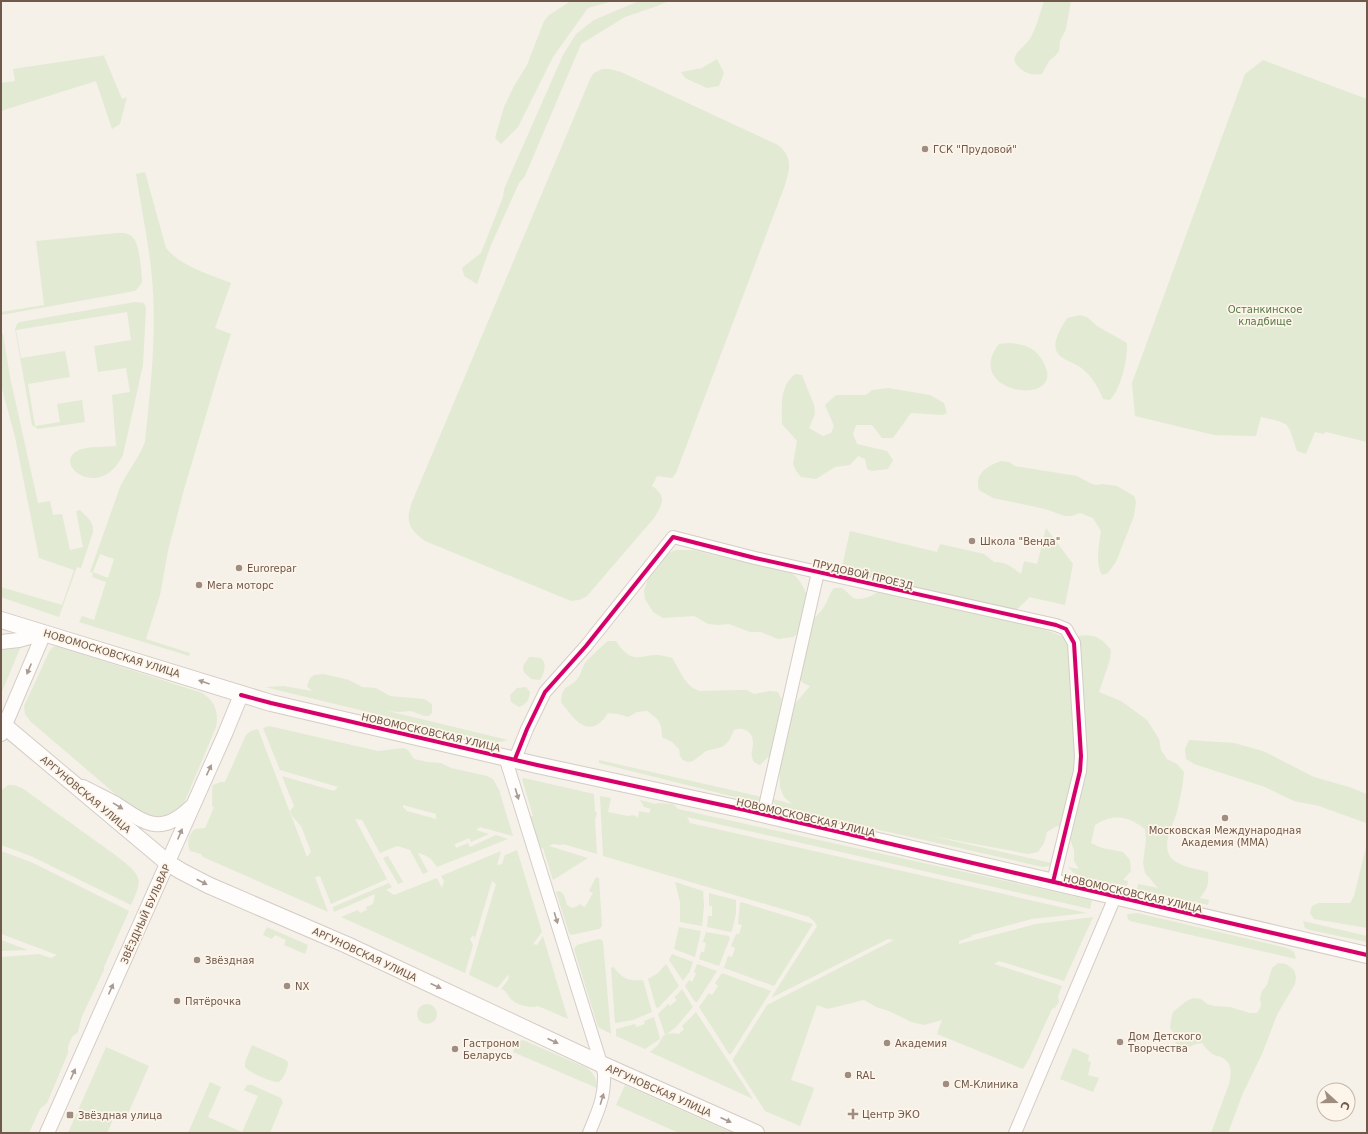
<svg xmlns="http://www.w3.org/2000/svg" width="1368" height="1134" viewBox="0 0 1368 1134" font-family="'DejaVu Sans',sans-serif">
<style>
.green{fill:#e2ead4;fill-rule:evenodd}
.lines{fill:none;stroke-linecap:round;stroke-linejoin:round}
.minor-casing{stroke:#d4cdc7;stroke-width:14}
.tertiary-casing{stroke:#d4cdc7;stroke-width:16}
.secondary-casing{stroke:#d4ccc5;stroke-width:18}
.minor{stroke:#fefdfc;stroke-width:12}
.tertiary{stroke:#fefdfc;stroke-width:14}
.secondary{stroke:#fefdfc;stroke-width:16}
.cycleway-casing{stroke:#fdf5e9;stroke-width:6}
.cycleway{stroke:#d6006c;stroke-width:4}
.oneway{fill:#a99a92}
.poi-dot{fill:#9f8d82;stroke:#fdf5e9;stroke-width:1.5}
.labels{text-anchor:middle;stroke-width:3.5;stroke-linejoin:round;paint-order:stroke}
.poi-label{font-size:10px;fill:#70584b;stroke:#fdf5e9;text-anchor:start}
.park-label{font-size:10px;fill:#577a47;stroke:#fdf5e9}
.street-label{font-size:10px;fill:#70584b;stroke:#fdf5e9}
</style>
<rect width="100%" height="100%" fill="#f5f0e8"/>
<path class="green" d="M571,1H613L588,8L553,57L518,127L501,144L495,138L504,107L514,86L527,65L544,21L549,15Z
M639,1H669L657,6L625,17L581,44L525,176L519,183L491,245L477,284L464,276L462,268L481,253L503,197L504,189L563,55L576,34L594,20Z
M1044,1H1071L1066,29L1060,41L1059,51L1056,55L1049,61L1042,74C1034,75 1028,75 1021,69C1004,56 1025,49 1031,37C1037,26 1040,13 1044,1Z
M107,55L104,56L122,99L127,97L120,124L112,129L96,81L1,111V83L15,81L13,69Z
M717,59L724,73L719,86L707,88L685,78L681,72L702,68Z
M1263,60L1367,99V442L1326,432L1323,434L1315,432L1306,454L1297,451C1287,421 1292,424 1261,417L1256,436L1214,435L1135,416L1132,383L1245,74Z
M602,69H610L621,72L778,145C793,157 790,169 785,185L676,473L672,478L657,476L652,486C667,496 663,504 654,518L587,596L579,600L571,601L425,541C409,529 405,522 412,502L591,77L594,73Z
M145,172L166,248C180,266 211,275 231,283L215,328L231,334L219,371L183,493L168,551L160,595L146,639L190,653L189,656L79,622L82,616L94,620L106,582L92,577L93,573L90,572L120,487C127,472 139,458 145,442C150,392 156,343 153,292C151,253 142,213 136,174ZM100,554L114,559L108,578L93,572Z
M117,233C124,233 130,233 134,239C139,244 142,274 142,282L139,287L135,291L1,315V312L44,305L36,241Z
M135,302L144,303L146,308L143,365L123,455C99,503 50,463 79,450C90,446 105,447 116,446L112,395L130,392L126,368L98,372L94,346L131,340L127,312L16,330L21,358L65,351L70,377L28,384L35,426L60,422L57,404L82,400L85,422L38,429L32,425L15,329L17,324L20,322Z
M1080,315L1087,317L1097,326L1127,343C1128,358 1121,389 1110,400L1103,399C1097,385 1092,376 1080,367C1075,363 1068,362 1063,358C1047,349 1060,330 1067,318Z
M1,331L3,334L10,377L38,503L50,501L53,515L62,514L70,550L83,547L76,511L80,510C87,517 94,522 93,532L81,568L77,567L59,617L1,597V587L62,605L74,570L39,558L15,437L1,385Z
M1009,343C1023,344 1035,347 1042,360C1044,363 1046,368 1047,371C1054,407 963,390 999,344Z
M795,374L802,375L814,405L815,414L809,428L823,436L831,433L834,426L825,405L836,395H866L872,390L888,388L930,395L944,403L947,413L943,415L911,413L893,438H882L872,425H856L853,434L857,444L887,451L893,460L888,469L872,471L867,469L865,459L858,456L850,465L835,467L816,479L801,477L796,471L793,464L797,441L782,424C782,406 779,387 795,374Z
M1001,461L1009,462L1015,466L1077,476L1090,483L1096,485L1103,484L1117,486L1134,496L1136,502L1134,516L1116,562L1108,573L1102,575C1095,563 1099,545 1101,531L1093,518L1080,513L1072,516H1065L1045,509L993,498L979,490C974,473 988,466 1001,461Z
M1046,528L1073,564L1065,605L1029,597V598L1014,612V621C1031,628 1050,629 1066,639C1086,634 1097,631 1111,650L1110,660L1099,692L1121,701L1147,720L1159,739L1161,750L1167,759L1177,764L1184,772C1183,785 1180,799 1177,812C1172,828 1157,852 1178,863C1187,868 1198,869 1208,872C1209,884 1208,888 1200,898L1209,900L1208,905L1195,902L1188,904L1177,903L1168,896L1137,889L1138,884L1158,888L1145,873L1143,863L1146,840L1145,829C1129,816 1113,813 1095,825L1091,843L1102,848L1123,852L1130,860L1131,871L1123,880L1128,881L1127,886L1119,884L1110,888L1089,887L1081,876L1074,873L1068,867L1079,869L1074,861V850L1067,831L1057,826L1047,832L1044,843L1038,852L1028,854L927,835L1051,863L1049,866L1043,867L778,807L773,802V799L792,804L784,797L780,787L779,754L789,711L810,686L803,683L798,677L812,621C816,616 820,613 823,608C828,602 828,595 834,588H842C846,591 849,594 852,597C861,603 875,594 883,589L841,571L850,531L937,552L940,544L984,554L994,562C1005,561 1012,567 1021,574L1024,561L1037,564Z
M676,550H693L791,573C798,576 807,591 807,599C807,608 800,625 797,634L793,637L778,639L761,632H750L729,624L719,625L708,624L694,616L663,618L653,612L645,599L644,591L649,576L666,554Z
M608,641H616C619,645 622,650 626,653C635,661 646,655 657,655C662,655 667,657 672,658C681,671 684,686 700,691L739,690H747L754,694L770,691L778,692L782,700L775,732V751L772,756L767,758L760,765C757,764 754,763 753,760C750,754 753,749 753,744C754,732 743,726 734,730L730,739L726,744L722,747L706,751L693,761L688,762L683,760L680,756L679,749L672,742L662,737C662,723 659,719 647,711L637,712L628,717L618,714L608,713C590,741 575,721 561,702C562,683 570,689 578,678C581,674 582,668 585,663C592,655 600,648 608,641Z
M21,646L1,694V647Z
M57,646L202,693C215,701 219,712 216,727L185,801L179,812L165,820L140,815L30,721L25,714L24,706L50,650L53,647Z
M529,657C532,657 537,657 540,658C548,661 544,675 540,680L531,679L524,672L523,666Z
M324,674L349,680L362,687L376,688L390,696L424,699L432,704V713L429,716H424L411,711L399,712L388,711L508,740L496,743L265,687L284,686L312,691L307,686L310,678L314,675Z
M526,687L530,692C529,700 527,704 519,707L511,702L510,695L517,688Z
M269,726L378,751L404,748L408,750L414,759L428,762L441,763L451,768L487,776L493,779L499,790L513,836L480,827L476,830L489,834L471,842L469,838L455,844L456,848L468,843L470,847L496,835L508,839L437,867C432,859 427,855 418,853L428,872L423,874L410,850L397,846L380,853L362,820L355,819L387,879L331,904L320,876L315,877L328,912L203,857L201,854L190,851C186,843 189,834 195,829L205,828L214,807L212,806C213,799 211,791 213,785L221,782H225L246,735L251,731L258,729L307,857L311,852L301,826L292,816L290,811L294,806L282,776L334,791L338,787L280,770L263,728ZM403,805L436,814V819L407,811L403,807Z
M1189,740L1234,743L1263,751L1314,777L1349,787L1367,794V824L1366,823L1319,806L1294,801L1265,787L1194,764L1186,759L1185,749Z
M599,760L762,797L760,801L755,802L599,763Z
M524,778L594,794L595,811L597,813L595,820L597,854L563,844L562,845L553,844L549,846L588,858L553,880L543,848C532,852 524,839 522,830L529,817L533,816L522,779Z
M8,785H14L22,788L118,857C141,876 144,877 131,905L33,857L1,845V791Z
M600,796L611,798L608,812L628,816L634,815L638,818L639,811L649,813L651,809L644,807L640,800L656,804L657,803L673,804L678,809L1092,900L1090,909L687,817L690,823L1087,913L1032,919L972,935L971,937L959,941V944L1036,924L1093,917L1064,981L999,961L994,964L1062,986L1058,996L1059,1002L1055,1008L1052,1009L1030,1057L1023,1069L937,1034L942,1020L924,1025L911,1022L889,1011L876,1007L864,1000L828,1009L817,1005L791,1080L812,1087L814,1089L800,1126L765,1111L733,1061V1059L767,1005L894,940L888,939L771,998L817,926L814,921L809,917L603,856Z
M1367,843V928L1314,919L1310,913L1312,906L1318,903H1350L1354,896Z
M517,850L542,932L533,944L537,945L543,936L568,1019L538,1006C530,1009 516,1005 510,998C506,993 508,992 501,989L508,980L509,974L497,988L469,975L496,884L492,881L475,938L473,935L470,939L473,945L465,973L341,917L358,910L360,913L367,910L366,907L373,904L375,894L334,912L333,907L389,883L392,887L386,890L394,895L437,878L442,888L444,881L441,876L501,851L497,865L502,864L505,855Z
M1,851L31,862L129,911L104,967V970L82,1016L78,1032L72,1037L68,1046V1053L47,1103L40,1109L29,1133H1V957L39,954L51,958L57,955L1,934Z
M388,856L403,882L398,884L383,858Z
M596,877L599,878L602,926L599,929L571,935L569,933L556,892L560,891L564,895L567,905L572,908L578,906L579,904L585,907L593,893L589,891Z
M675,882L703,891L704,906L702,926L680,922V902Z
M709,893L736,900V914L732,931L730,932L707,927L708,916H712V906H709Z
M741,902L813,924L774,986L724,968L728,956L732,957L735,948L731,946L736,934H739L742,925L738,924L740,903Z
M1137,913L1287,948L1294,952L1296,959L1130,921L1128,919L1127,914Z
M1303,921L1367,936V942L1310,930L1305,928Z
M267,927L308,945L305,954L284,945L286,940L275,935L272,939L263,935Z
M679,927L701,931L695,957L674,949Z
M706,932L729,936L730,938L719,966L699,959L701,952H704L706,943L703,942Z
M599,939L602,940L603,942L611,1034L598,1027L574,949L577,945Z
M1,940L28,950L1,951Z
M672,954L693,962L690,971L683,981L669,960Z
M1278,963L1286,964L1294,970L1296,977L1295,984L1277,1015L1262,1054L1243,1093L1228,1133H1211L1229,1084C1231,1075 1233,1064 1223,1058C1220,1056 1216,1056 1214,1055C1209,1052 1205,1047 1202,1043C1193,1044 1188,1049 1180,1049L1175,1042V1035L1170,1028L1171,1020L1173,1012L1185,1002L1193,998L1201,999L1207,1004L1214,1006L1230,1007L1250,1013H1257L1261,1006L1260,998L1262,991L1267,985L1272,968Z
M666,964L679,986L658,1008L656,1007L648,979L658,973Z
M697,964L717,971L697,1002H695L685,986L689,980L692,982L696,974L694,972Z
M614,967C620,978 631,982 643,980L652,1012L633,1020L615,1023L611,968Z
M722,973L771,991L731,1054H729L699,1007L709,993L712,995L718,986L715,983Z
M682,989L693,1007L676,1027L666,1035L672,1033L679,1034L684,1029L682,1026L696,1012L753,1099L650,1052L658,1045L663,1036L665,1035L658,1014L668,1004L670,1006L677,1000L674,998Z
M417 1014a10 10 0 1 1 20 0a10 10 0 1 1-20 0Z
M654,1017L660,1039L645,1049L616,1036V1029L635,1024L636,1027L645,1024L644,1021Z
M523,1040L587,1068C594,1074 597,1079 597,1088L513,1052L517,1042Z
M252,1045L284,1059L288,1062C288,1068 284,1078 279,1082C271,1082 250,1073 245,1067V1062Z
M106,1047L149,1066L127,1116L117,1111L107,1133H68Z
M1073,1048L1089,1055L1088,1061L1091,1062L1088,1075L1099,1078L1093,1092L1060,1079Z
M210,1082L221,1087L208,1117L242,1132L258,1096L244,1090L247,1085H252L281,1098L283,1103L281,1106L270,1133H188Z
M625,1085L733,1133H679L616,1105Z"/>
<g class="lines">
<defs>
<path id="minor" d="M505,757L604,1073C605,1098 598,1111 589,1133
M515,759L527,729L545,692L586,646L673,537L755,558L1056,625L1066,629L1074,643L1081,756L1080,771L1053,882
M763,815L818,572
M1015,1133L1115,897"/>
<path id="tertiary" d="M1,642L19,640L44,633
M1,734L44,633
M83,787C94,793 105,798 116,804C146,824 161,836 191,807
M47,1133L225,734L241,695"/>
<path id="secondary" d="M1,620L271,703L537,765L745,810L1367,955
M1,723L168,863L181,871L208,885L347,945L601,1064L756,1133"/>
</defs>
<use href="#minor" class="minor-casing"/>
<use href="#tertiary" class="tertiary-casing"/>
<use href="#secondary" class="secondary-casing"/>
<use href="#minor" class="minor"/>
<use href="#tertiary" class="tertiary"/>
<use href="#secondary" class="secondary"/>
<defs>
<path id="cycleway" d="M241,695L271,703L537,765L745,810L1367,955
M515,759L527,729L545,692L586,646L673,537L755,558L1056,625L1066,629L1074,643L1081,756L1080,771L1053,882"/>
</defs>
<use href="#cycleway" class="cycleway-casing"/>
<use href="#cycleway" class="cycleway"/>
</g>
<defs><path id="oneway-solid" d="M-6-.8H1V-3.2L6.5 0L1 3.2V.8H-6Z"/></defs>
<g class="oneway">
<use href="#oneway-solid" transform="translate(29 669) rotate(113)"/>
<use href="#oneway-solid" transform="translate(204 682) rotate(-161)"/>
<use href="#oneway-solid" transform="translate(209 770) rotate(-65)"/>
<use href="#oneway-solid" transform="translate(517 794) rotate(73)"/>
<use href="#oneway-solid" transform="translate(118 806) rotate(32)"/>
<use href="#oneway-solid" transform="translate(180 834) rotate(-67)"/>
<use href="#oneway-solid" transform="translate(202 882) rotate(27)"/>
<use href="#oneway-solid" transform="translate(556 918) rotate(73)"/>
<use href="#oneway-solid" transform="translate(436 986) rotate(25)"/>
<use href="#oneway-solid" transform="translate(111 989) rotate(-66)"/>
<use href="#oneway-solid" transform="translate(553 1041) rotate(25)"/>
<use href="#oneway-solid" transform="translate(73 1074) rotate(-66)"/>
<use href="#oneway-solid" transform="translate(602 1099) rotate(-73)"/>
<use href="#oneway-solid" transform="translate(726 1120) rotate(24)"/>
</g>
<g class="poi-dot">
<circle cx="925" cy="149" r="4"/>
<circle cx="972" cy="541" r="4"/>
<circle cx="239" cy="568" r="4"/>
<circle cx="199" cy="585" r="4"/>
<circle cx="1225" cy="818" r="4"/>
<circle cx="197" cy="960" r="4"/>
<circle cx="287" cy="986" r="4"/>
<circle cx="177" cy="1001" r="4"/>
<circle cx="1120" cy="1042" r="4"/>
<circle cx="887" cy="1043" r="4"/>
<circle cx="455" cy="1049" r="4"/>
<circle cx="848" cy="1075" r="4"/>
<circle cx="946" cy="1084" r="4"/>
<path d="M851 1108h4v4h4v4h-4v4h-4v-4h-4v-4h4z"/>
<rect x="66" y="1111" width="8" height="8" rx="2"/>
</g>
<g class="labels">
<g class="poi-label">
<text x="933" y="153">ГСК "Прудовой"</text>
<text x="980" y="545">Школа "Венда"</text>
<text x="247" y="572">Eurorepar</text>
<text x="207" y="589">Мега моторс</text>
<text x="1225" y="834" text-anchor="middle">Московская Международная<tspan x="1225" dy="12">Академия (ММА)</tspan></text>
<text x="205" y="964">Звёздная</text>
<text x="295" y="990">NX</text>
<text x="185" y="1005">Пятёрочка</text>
<text x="1128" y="1040">Дом Детского<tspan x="1128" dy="12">Творчества</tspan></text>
<text x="463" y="1047">Гастроном<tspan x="463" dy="12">Беларусь</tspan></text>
<text x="895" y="1047">Академия</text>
<text x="856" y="1079">RAL</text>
<text x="954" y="1088">СМ-Клиника</text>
<text x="862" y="1118">Центр ЭКО</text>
<text x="78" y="1119">Звёздная улица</text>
</g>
<g class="park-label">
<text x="1265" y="313">Останкинское<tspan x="1265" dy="12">кладбище</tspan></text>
</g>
<g class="street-label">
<text transform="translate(863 574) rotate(13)" y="4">ПРУДОВОЙ ПРОЕЗД</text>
<text transform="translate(112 653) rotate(17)" y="4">НОВОМОСКОВСКАЯ УЛИЦА</text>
<text transform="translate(431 732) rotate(13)" y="4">НОВОМОСКОВСКАЯ УЛИЦА</text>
<text transform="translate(86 794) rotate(40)" y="4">АРГУНОВСКАЯ УЛИЦА</text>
<text transform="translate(806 817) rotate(13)" y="4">НОВОМОСКОВСКАЯ УЛИЦА</text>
<text transform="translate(1133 893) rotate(13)" y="4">НОВОМОСКОВСКАЯ УЛИЦА</text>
<text transform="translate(145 914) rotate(-66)" y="4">ЗВЁЗДНЫЙ БУЛЬВАР</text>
<text transform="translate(365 954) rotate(25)" y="4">АРГУНОВСКАЯ УЛИЦА</text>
<text transform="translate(659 1090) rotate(24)" y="4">АРГУНОВСКАЯ УЛИЦА</text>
</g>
</g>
<rect width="1368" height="1134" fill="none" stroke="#70584b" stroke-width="4"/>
<g transform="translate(1336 1102) rotate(111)"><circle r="19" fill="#fdf5e9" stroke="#c5b6aa"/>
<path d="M0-3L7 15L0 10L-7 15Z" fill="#9f8d82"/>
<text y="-6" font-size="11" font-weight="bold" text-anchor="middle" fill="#70584b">С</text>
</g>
</svg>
